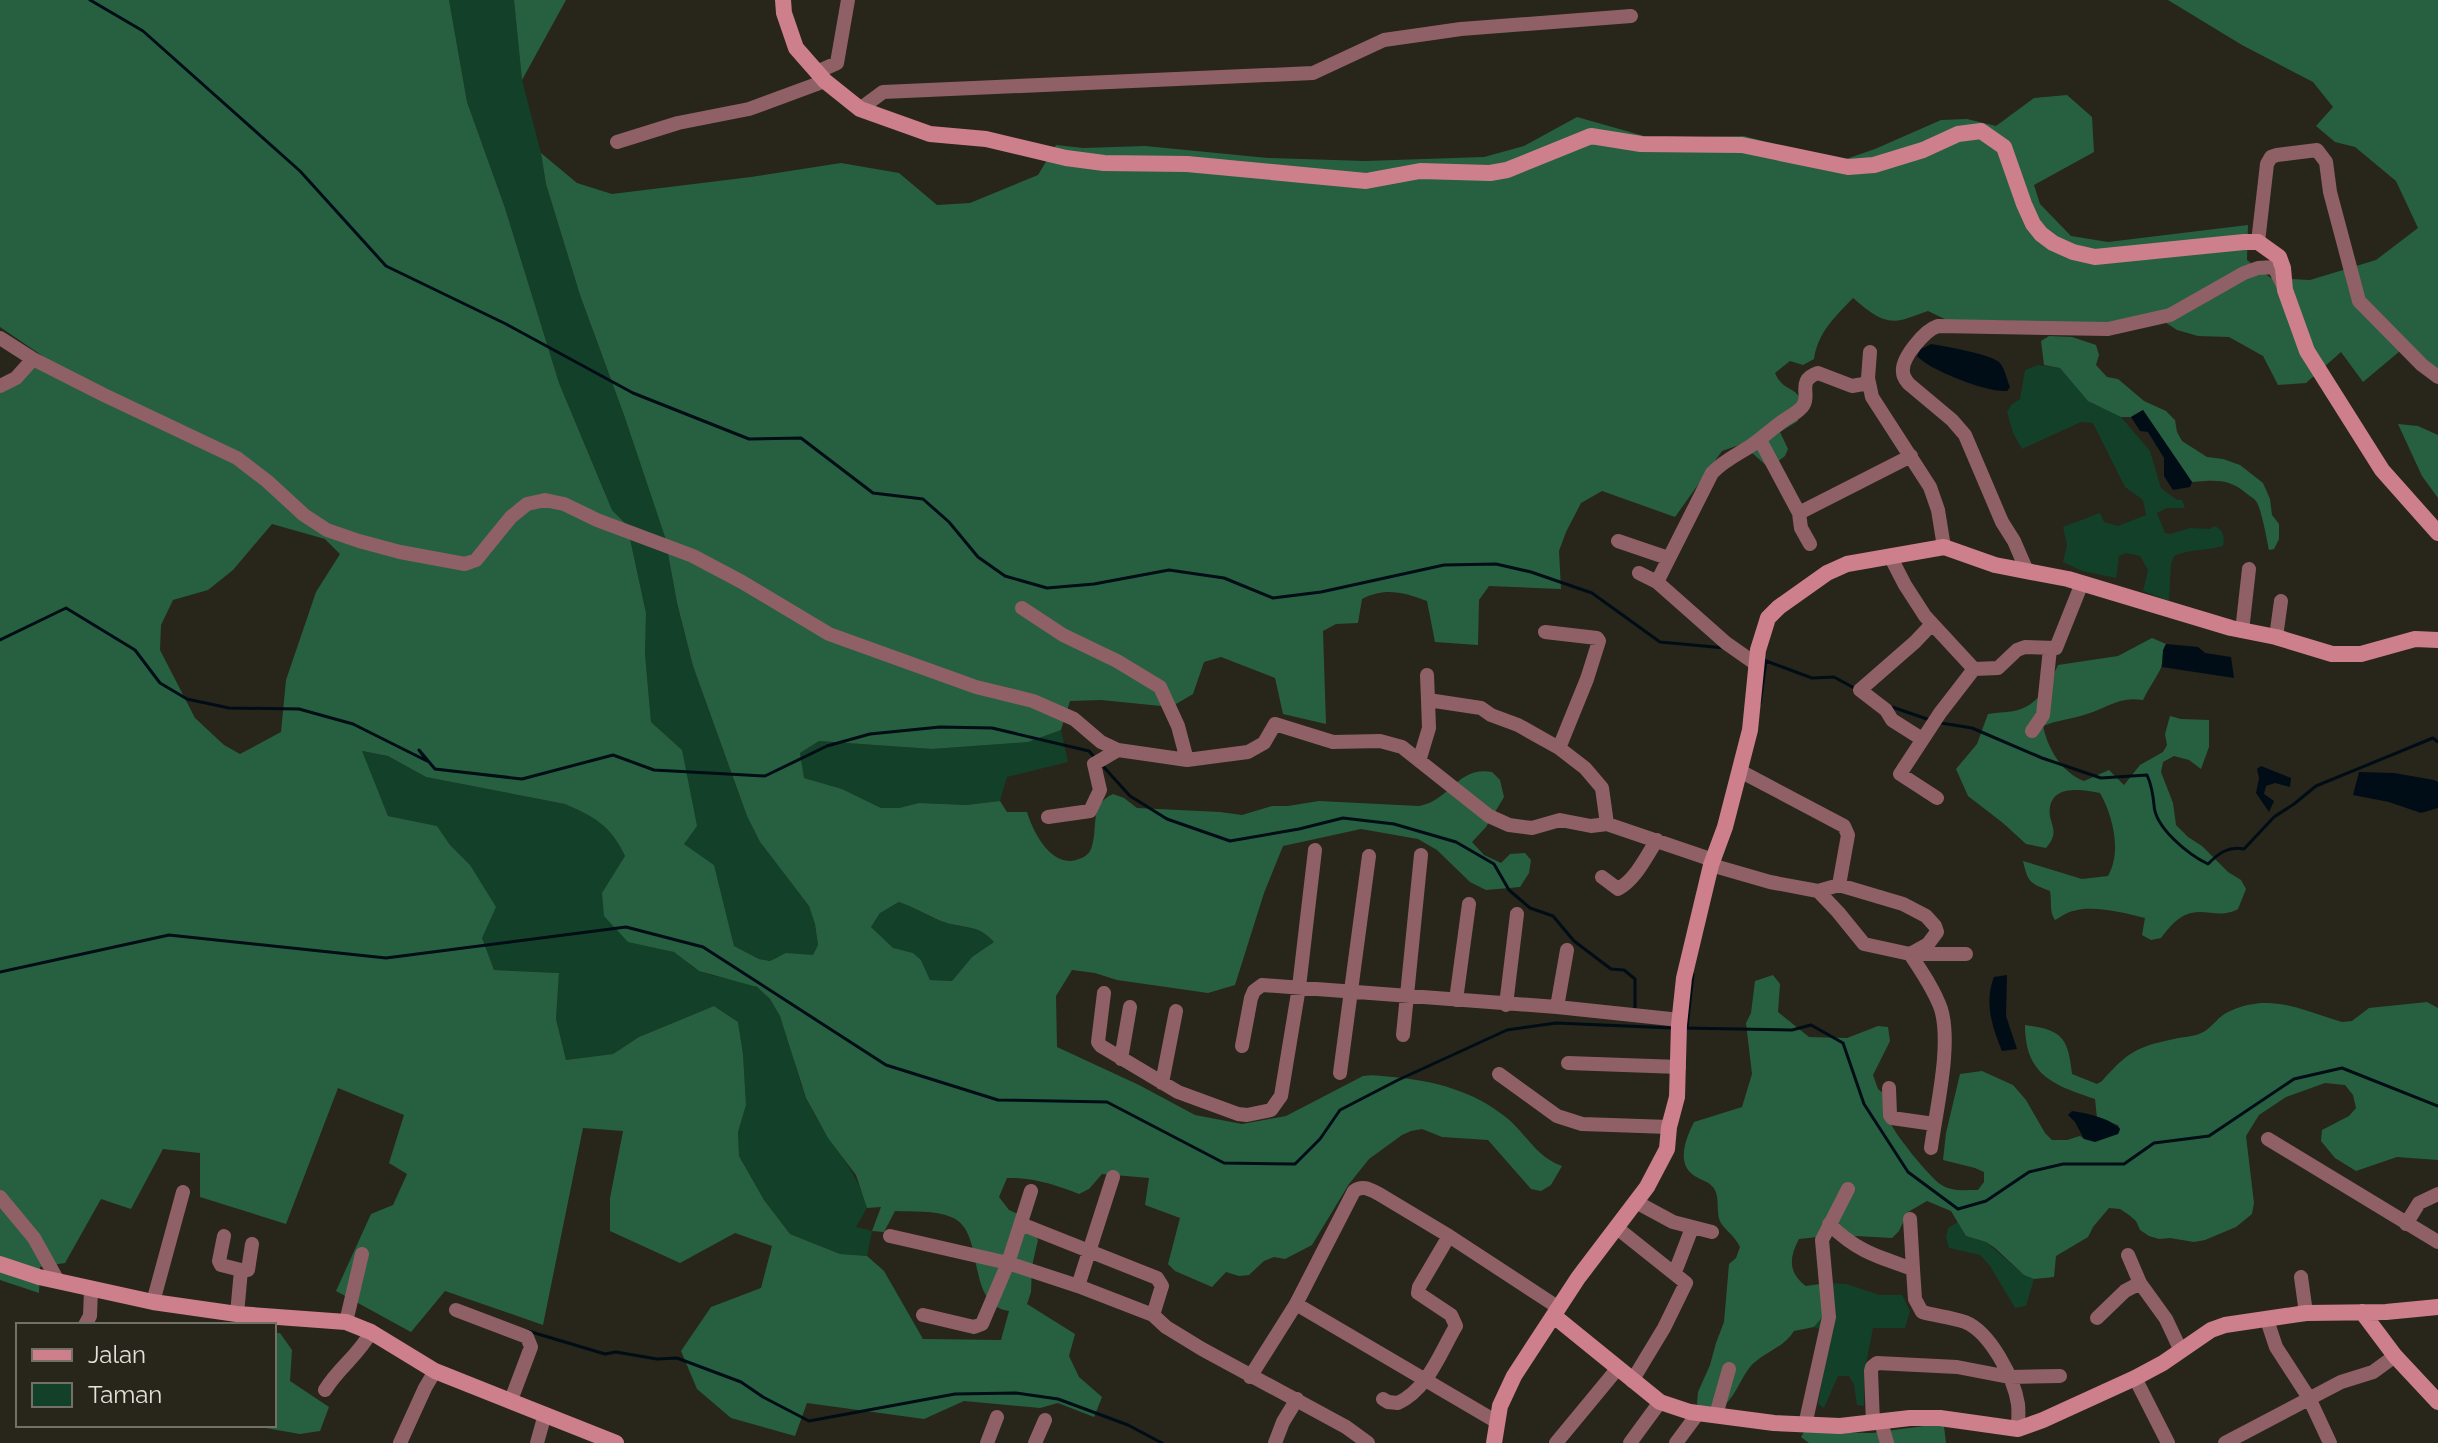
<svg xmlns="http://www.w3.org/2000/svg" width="2438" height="1443" viewBox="0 0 2438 1443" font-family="Raleway,sans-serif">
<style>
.green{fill:#134028}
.forest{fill:#276040;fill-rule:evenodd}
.water{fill:#000d16}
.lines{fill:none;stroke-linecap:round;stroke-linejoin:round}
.stream{stroke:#000d16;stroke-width:3}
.street{stroke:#906067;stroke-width:14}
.secondary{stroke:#cd808c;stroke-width:16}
</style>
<rect width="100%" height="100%" fill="#28251b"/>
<path class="green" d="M449,0H514L522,80L541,153L546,184L580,295L624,415L665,537L677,604L693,666L747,816L760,842L809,906L815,924L818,945L814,955L776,957L771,961L759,959L734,946L714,865L684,844L682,750L651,722L645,654L646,613L627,525L612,510L559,383L505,208L467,102Z
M2038,365L2060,368L2093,404L2108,409L2121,417L2150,451L2161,488L2177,500H2182L2185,508H2167L2157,513L2165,533L2170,534L2190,528L2210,529L2214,526C2224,529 2225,538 2223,546C2206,551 2189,549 2174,556L2171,564L2169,601L2143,591L2148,570L2140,556L2126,553L2119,556L2116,578L2082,571L2063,562L2067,545L2063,527L2100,513L2104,522L2118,526L2146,515L2143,500L2125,487L2093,423L2081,422L2022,449L2013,433L2007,412L2011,405L2020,399L2025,370Z
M1061,730L1068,762L1007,777L1000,801L966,805L919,803L899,808H881L842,789L804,778L800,753L819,741L932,749L1028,742Z
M361,751L388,756L426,777L565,804C595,817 611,826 625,856L615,873L652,946C660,948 669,949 676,953C685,958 691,968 700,971C723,981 751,977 768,997C789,1021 793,1066 805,1095C822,1137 856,1164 867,1208L856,1227L872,1231L867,1256L840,1254L790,1234L764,1200L739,1156L738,1132L746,1105L743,1054L738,1022L714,1006L639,1037L613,1054L566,1060L556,1019L559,973L494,970L482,938L470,865L450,845L437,826L388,816Z
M900,902C914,907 927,916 941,921C963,929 977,924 994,942L972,957L952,981L930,980L921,960L913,953L893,949L871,927L880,913Z
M1958,1222L1966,1236L1986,1242L2024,1275L2034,1279L2026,1306L2015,1308L1990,1266L1980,1255L1949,1248L1946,1237L1948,1228Z
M1827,1283L1847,1284L1879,1295H1902L1910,1311L1905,1328H1873L1865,1369L1864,1406L1857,1405L1854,1385L1849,1376H1838L1824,1408L1818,1404L1826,1358L1828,1332L1814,1327L1825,1314Z"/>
<path class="forest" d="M0,0H449L467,102L505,208L559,383L612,510L627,525L646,613L645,654L651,722L682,750L697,826L684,844L714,865L734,946L759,959L770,961L786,953L813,955L818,945L815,924L809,906L760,842L747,816L693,666L677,603L665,537L624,415L580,295L546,184L541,153L577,183L612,194L751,177L841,163L899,173L937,205L970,203L1038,175L1056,145L1083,148L1145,146L1268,158L1365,161L1484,157L1524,146L1577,117L1651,138L1744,136L1808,153L1846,159L1875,149L1941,120L1967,119L1996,126L2034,98L2067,95L2092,117L2094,152L2034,185L2040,204L2071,236L2108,242L2248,225L2247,260L2271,278L2310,280L2376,260L2418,228L2396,181L2355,147L2335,142L2316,126L2333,107L2313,82L2242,45L2168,0H2438V377L2406,346L2363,382L2341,352L2306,383L2278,385L2263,356L2229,337L2198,336L2177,330L2154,315L2100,324L1988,320L1949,321L1928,311C1921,313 1915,316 1908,318C1885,327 1870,312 1853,298C1835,317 1818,332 1814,359L1803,365L1790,361L1775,373C1783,391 1793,386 1801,399L1798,421L1780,432L1788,449L1785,456L1769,468L1742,444L1722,451L1675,517L1602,491L1581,503L1566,532L1559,551L1561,589L1489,586L1479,600L1478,645L1435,642L1427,601C1404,592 1384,587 1362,599L1358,623L1336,624L1323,631L1326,724L1283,714L1275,678L1221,657L1204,662L1193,694L1171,707L1101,700L1070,701L1061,730L1028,742L932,749L819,741L800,753L804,778L842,789L881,808H899L919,803L966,805L1000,801L1007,812H1027C1033,832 1051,867 1076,860C1082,858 1088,856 1091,849C1099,829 1088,805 1113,794L1124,798L1137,808L1220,812L1242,815L1272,806H1288L1319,801L1419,806C1450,801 1457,766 1492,772L1500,780L1504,797L1486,827L1472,842L1484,855L1501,863L1510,854L1525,853L1531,860L1529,873L1520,887L1486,890L1470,882L1437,850L1418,839L1361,829L1283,846L1264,893L1235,985L1208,993L1117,980L1095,973L1072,970L1056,996L1057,1047L1139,1085L1195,1115L1242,1124L1286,1116L1363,1076C1373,1074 1382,1076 1393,1077C1435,1081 1474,1091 1507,1118C1527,1135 1536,1157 1562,1166L1551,1185L1541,1191L1531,1189L1488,1140L1442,1137L1422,1129L1411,1131L1402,1135L1369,1159L1349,1184L1312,1245L1285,1259L1274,1257L1264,1261L1249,1275L1239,1276L1226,1272L1212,1287L1175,1271L1168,1264L1180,1218L1145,1205L1149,1178L1102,1174L1089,1189L1079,1194C1056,1185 1032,1177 1007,1178L999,1197L1009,1210L1029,1219L1038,1240L1032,1266L1031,1292L1027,1304L1075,1334L1069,1356L1079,1377L1102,1397L1094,1417L1058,1403L1040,1408L964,1401L924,1419L807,1403L795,1436L731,1418L697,1389L681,1351L711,1307L761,1288L772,1246L735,1233L680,1263L610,1231V1198L623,1131L583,1128L543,1325L445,1291L411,1332L336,1291L371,1214L393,1205L407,1174L389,1163L404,1115L338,1088L286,1224L200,1197V1153L163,1149L131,1209L101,1199L65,1263L40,1267L39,1293L0,1280V393L26,376L44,357L0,327ZM272,524L325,539L340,554L316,592L286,680L281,732L240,754L224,745L195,718L160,650L161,625L173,600L208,590L233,570ZM362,751L388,756L426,777L565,804C595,817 611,826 625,856L602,893L604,916L628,942L674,952L699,971L757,987L770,999L780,1016L806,1098L828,1138L856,1175L867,1208L881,1207L872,1231L884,1232L895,1211C912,1212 935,1210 951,1217C987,1230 964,1305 1009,1311L1001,1340L923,1339L884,1271L867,1256L840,1254L790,1234L764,1200L739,1156L738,1132L746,1105L743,1054L738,1022L714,1006L639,1037L613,1054L566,1060L556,1019L559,973L494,970L482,938L496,907L470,865L450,845L437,826L388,816ZM899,902C914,907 927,915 941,921C962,929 977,923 994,942L972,957L952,981L930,980L921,960L913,953L893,948L871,927L880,913Z
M514,0H566L522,80Z
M2049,336L2072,337L2096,345L2099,355L2096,365L2107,377L2118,379L2144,401L2166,411L2175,420L2177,432L2182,441L2207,457L2223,459L2240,465L2263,483L2270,499L2272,515L2279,524V539L2274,549L2269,550C2267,540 2261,507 2256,501C2254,498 2249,496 2246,493C2229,478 2214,480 2192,482L2143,410L2131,417H2121L2088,401L2060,368L2044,365L2041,341Z
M2398,424L2418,426L2438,435V498L2422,476Z
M2152,638L2166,644C2161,653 2164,662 2160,670C2155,680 2148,689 2143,700C2119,696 2109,707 2087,714C2072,719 2057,720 2043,726C2048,749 2061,772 2084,781L2109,770L2124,785L2140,765L2163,752L2167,745L2165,734L2170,716L2181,719L2209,720V747L2201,769L2189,760L2174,756L2163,762L2161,772L2173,803L2176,825L2188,837L2202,846L2228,872L2241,880L2246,889L2238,909C2223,917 2214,912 2199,912C2181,912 2170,926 2161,938L2151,940L2142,935L2145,918C2124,913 2095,905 2073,911C2067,912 2061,917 2055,920C2049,912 2052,901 2050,891C2029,883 2028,882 2023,861L2082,879L2108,876C2122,852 2113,816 2100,793C2084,790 2054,784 2050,807C2047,824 2062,830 2046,848L2026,844L2003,823L1968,796L1956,769L1977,744L1988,714C1998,712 2011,713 2021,709C2039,703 2051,681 2058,665L2118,656Z
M1773,975L1780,984L1778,1012L1809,1037L1847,1038L1878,1026L1888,1027L1890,1041L1873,1075L1878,1089L1883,1093C1886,1103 1887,1115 1891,1124C1897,1137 1929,1176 1940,1184C1951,1192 1965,1190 1978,1190L1984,1182V1172L1975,1168L1943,1160L1946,1133L1960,1074L1982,1071L2013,1085L2026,1100L2045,1133L2052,1140H2067L2080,1136L2084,1139L2118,1134L2120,1129L2118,1125L2097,1118L2095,1099C2053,1085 2025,1075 2025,1025C2062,1030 2068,1037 2072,1074L2097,1084L2102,1081C2128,1052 2136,1047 2174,1039C2182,1037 2191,1037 2199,1034C2211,1030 2217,1017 2228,1012C2270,992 2301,1010 2342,1022L2352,1021L2369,1008L2427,1002L2438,1008V1160L2397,1157L2356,1171L2335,1158L2321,1141L2322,1130L2349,1116L2356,1108L2353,1095L2345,1085L2325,1083L2286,1097L2259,1115L2246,1136L2254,1203L2252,1214L2236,1227L2205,1240L2194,1242L2170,1238L2159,1239L2149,1236L2140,1230L2136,1221L2129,1215L2120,1209L2109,1208L2093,1227L2088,1237L2056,1256L2054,1277L2034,1279L2024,1275L1995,1248L1986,1242L1966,1236L1951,1211L1927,1201L1908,1212L1899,1231L1892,1238L1837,1235L1799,1239C1789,1257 1788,1273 1806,1286L1827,1283L1825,1314L1814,1327L1794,1331C1785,1346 1768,1351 1755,1362C1736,1377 1733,1424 1697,1404L1698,1392L1710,1365L1716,1343L1724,1322L1729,1264L1736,1258L1740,1247C1735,1236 1727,1232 1721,1223C1715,1213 1721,1197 1713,1187C1707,1180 1699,1180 1692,1174C1676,1161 1687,1136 1694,1122L1742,1107L1752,1074L1746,1023L1751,1013L1755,981Z
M274,1333H280L292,1350L290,1381L329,1407L320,1431L300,1434L249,1425H274Z
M1939,1424L1944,1426L1946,1443H1809L1801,1437L1804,1432L1872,1433Z"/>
<path class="water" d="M1931,344C1943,346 1992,354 2000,363C2005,369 2007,380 2010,387L2007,391C1988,393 1929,370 1917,356L1921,349Z
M2143,410L2192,482L2190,487L2173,490L2164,476V458L2148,432L2140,431L2131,417Z
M2166,644L2198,647L2205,653L2231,657L2234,678L2162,667L2163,650Z
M2261,766L2291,778L2290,787L2275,783L2266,786L2264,794L2274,801L2269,812L2256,793L2259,778L2257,769Z
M2359,772L2394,773L2434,780L2438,782V808L2421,813L2389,802L2353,795Z
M2007,975L2006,1016L2017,1049L2002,1051C1992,1027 1984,1002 1994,977Z
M2072,1111C2086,1113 2110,1118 2120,1129L2118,1134L2095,1142L2084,1139L2075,1122L2068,1115Z"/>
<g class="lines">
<path class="stream" d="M90,0L143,31L300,171L386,266L506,324L633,393L749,439L801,438L873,493L923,499L949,522L978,557L1005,576L1047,588L1094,584L1169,570L1224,578L1273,598L1321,592L1444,565L1496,564L1531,572L1592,593L1660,642L1725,648
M0,640L66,608L135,650L160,683L187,699L229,708L299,709L353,724L427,761L419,750L435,769L522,779L613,755L654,770L765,776L827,746L870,734L940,727L992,728L1089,751L1096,759
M1766,661L1812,678L1834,677L1856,689
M1760,703L1766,661L1762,658
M1892,707L1930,720
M1941,723L1972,728L2042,758L2101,778L2147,775C2152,786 2153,794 2154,805C2155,828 2189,855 2208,864C2219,853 2228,846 2244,849L2274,817L2294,804L2316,786L2433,738L2438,742
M1101,764L1130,796L1167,819L1230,841L1299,829L1343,818L1394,824L1456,842L1494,864L1509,890L1530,908L1553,916L1574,941L1611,969L1624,970L1635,979V1011
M0,972L169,935L386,958L626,927L703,947L886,1065L998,1100L1107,1102L1224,1163L1295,1164L1320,1139L1340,1110L1398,1080L1507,1030L1556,1023L1672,1028
M1683,1028L1792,1030L1811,1025L1843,1043L1864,1104L1908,1172L1958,1209L1986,1201L2029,1172L2063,1164H2124L2154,1143L2209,1136L2294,1079L2342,1068L2438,1106
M1687,1028L1693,974
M528,1331L605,1354L616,1352L657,1359L677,1358L741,1382L763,1397L809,1421L955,1394L1016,1393L1058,1399L1128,1425L1162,1443"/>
<path class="street" d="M817,72L837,63L848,0
M860,109L883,92L1313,73L1384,40L1461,29L1631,16
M617,142L678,123L749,109L825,81
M2258,242L2267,164L2271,157L2277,155L2317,150L2326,162L2330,192L2359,301L2422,365L2438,377
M0,338L33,359L104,395L237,458L267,481L304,515L327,530L359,541L400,552L465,564L476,560L511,517L527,504L545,500L564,504L597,520L693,556L742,582L829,634L976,687L1033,701L1074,719L1101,742L1118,750L1187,760L1248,752L1264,743L1275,724L1333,742L1380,741L1402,747L1489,816L1509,825L1532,828L1560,820L1591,826L1607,824L1713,860
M1870,352L1868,378L1872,397L1930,487L1938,510L1944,547
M0,386L16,378L33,359
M1760,440L1799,513L1911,456
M1799,513L1801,528L1810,544
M1618,541L1668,558
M1890,556L1905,585L1925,616L1974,669
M2027,571L2014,541L2002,522L1965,435L1952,420L1909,384C1906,380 1903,378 1903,372C1901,358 1925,330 1938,326L2108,329L2170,315L2244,273L2258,268L2274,267L2284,287
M1639,573L1657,582
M1022,608L1063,635L1117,661L1160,687L1178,726L1187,760
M2242,631L2249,569
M1545,632L1597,638L1599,641L1587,679L1559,748
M2276,637L2281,601
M1756,664L1726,643L1657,582L1712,473C1722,462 1736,455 1749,447C1760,440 1769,431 1779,424C1786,418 1794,415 1800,409C1814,397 1794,381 1818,373L1852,386L1869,383
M1427,675L1428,700
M2032,731L2043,715L2050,649
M1922,739L1892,720L1886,710L1860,690L1915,642L1932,624
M1420,758L1429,728L1428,700L1481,708L1491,715L1518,725L1559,748L1585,768L1602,788L1607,824
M1740,771L1844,826L1848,835L1839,885
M1937,798L1900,774L1940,713L1974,669L1998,668L2017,650L2025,647L2056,648L2082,583
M1048,817L1090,811L1100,790L1094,764L1118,750
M1711,865L1770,882L1818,891L1839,885L1903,904L1926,916L1935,926L1937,932L1928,944L1910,954
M1602,877L1618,889C1636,879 1645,858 1657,840
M1818,891L1838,912L1864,944L1910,954C1921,971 1934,989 1941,1009C1952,1045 1936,1110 1931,1148
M1914,954H1966
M1104,993L1098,1042L1101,1046L1178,1092L1238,1114L1247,1115L1271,1110L1281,1096L1299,987L1315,850
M1456,1000L1469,904
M1506,1005L1517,914
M1557,1007L1567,950
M1403,1035L1421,855
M1242,1046L1251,998L1254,991L1262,985L1557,1007L1680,1020
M1121,1059L1130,1007
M1568,1063L1679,1067
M1340,1073L1369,856
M1499,1074L1557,1116L1582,1124L1669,1127
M1162,1083L1176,1011
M1889,1088L1890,1115L1892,1118L1934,1124
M2268,1139L2438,1242
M0,1197L34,1238L58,1281
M1636,1202L1673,1222L1712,1232
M1910,1219L1913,1269
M1021,1224L1157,1278L1162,1286L1153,1315
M1829,1224C1858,1252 1876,1256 1913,1269L1915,1299L1922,1312C1936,1316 1951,1317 1965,1322C1990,1332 2014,1378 2018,1404C2019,1412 2018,1421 2018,1429
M2406,1224L2419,1203L2438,1194
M1617,1228L1686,1283L1664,1328L1632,1381
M224,1236L219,1261L221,1265L241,1270L237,1314
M890,1236L1008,1263L1078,1286L1153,1315L1166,1327L1202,1349L1346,1427L1368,1443
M2128,1255L2140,1283L2166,1319L2181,1351
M241,1270H248L252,1244
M1675,1272L1692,1228
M2301,1277L2306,1313
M1078,1286L1113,1177
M153,1302L183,1192
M1296,1304L1497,1422
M456,1310L527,1337L531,1347L511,1400
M923,1315L974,1327L982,1324L1008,1263L1031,1191
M2097,1318L2125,1291L2140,1283
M2267,1320L2276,1347L2309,1398L2330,1443
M346,1322L362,1254
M85,1325L90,1316L91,1290
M1250,1377L1296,1304L1354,1191C1363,1185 1369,1189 1379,1194L1449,1236L1559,1308
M2135,1378L2168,1443
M325,1390C339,1367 358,1356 371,1332
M1383,1399L1388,1402L1398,1403C1428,1389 1440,1353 1456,1326L1451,1315L1418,1293L1419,1287L1449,1236
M1716,1415L1729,1369
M1881,1422L1887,1443
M1873,1423L1871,1371L1872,1367L1877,1363L1957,1367L2009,1377L2060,1376
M1805,1425L1829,1317L1822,1240L1848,1189
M400,1443L425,1388L435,1371
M537,1443L545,1414
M987,1443L997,1417
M1035,1443L1045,1420
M1275,1443L1283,1422L1297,1399
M1556,1443L1618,1368
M1630,1443L1660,1402
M1676,1443L1699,1412
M2225,1443L2341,1382L2373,1372L2395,1356"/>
<path class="secondary" d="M783,0L784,13L796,48L825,81L860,109L930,134L986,139L1066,158L1104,163L1187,164L1366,181L1420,171L1490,173L1507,170L1591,136L1641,144L1742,145L1848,167L1874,165L1923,150L1958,134L1981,131L2004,147L2024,204L2033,224L2041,234L2053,243L2073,252L2095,257L2244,242H2258L2279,257L2283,268L2285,290L2307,351L2382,470L2438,533
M0,1264L39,1277L153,1302L237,1314L346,1322L371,1332L435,1371L616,1443
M2362,1312L2395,1356L2438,1402
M1554,1316L1660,1402L1690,1412L1774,1423L1840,1426L1910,1418H1940L2018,1429L2043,1420L2135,1378L2163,1363L2211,1330L2225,1325L2306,1313L2386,1312L2438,1307
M1494,1443L1500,1406L1514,1376L1578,1278L1647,1187L1667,1149L1669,1127L1677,1097L1679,1025L1684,978L1711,865L1725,827L1750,730L1758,650L1768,618L1779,607L1827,573L1847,564L1944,547L1995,565L2068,579L2231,628L2276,637L2332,654H2361L2415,639L2438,640"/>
</g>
<rect x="16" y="1323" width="260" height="104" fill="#28251b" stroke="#737067" stroke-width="2"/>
<rect x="32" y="1349" width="40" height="12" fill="#cd808c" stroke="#737067" stroke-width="2"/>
<text x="88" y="1363" font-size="24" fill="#e3e1da">Jalan</text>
<rect x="32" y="1383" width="40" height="24" fill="#134028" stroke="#737067" stroke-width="2"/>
<text x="88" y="1403" font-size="24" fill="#e3e1da">Taman</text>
</svg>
